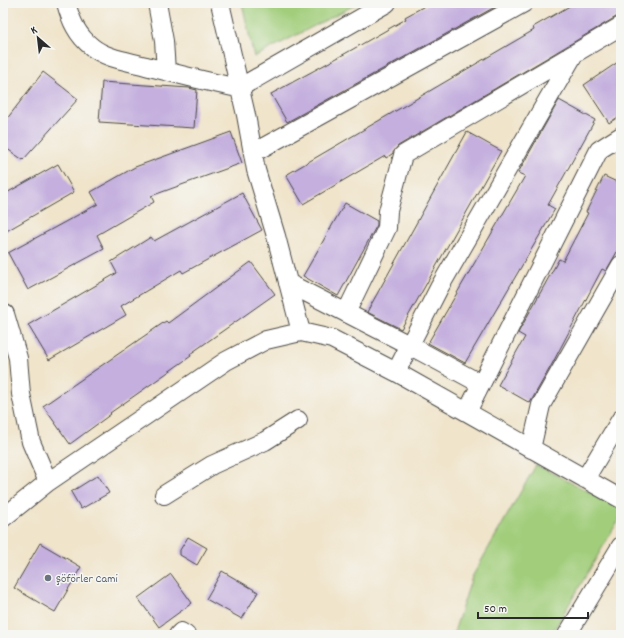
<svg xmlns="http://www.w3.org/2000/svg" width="624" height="638" viewBox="0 0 624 638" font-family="Dekko,sans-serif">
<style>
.green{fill:#a2ce7b;stroke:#667c53}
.building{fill:#c4afde}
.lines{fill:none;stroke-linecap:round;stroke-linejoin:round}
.minor-casing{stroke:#494743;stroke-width:20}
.minor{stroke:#fff;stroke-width:18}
.worship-dot{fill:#6b7280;stroke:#f6f6f2;stroke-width:1.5}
.labels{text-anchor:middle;stroke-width:3;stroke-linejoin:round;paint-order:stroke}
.worship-label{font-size:12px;fill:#5b616d;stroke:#f6f6f2;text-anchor:start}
</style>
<rect width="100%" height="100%" fill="#f6f6f2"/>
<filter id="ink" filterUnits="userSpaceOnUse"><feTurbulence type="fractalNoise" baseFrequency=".025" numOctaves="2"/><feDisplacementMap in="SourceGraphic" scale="8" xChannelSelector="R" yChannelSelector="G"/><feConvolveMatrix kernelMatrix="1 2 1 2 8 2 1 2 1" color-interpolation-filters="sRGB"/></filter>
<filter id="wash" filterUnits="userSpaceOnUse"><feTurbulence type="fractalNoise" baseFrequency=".012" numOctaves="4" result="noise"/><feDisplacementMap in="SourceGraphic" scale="16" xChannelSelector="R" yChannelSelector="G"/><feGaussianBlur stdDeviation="0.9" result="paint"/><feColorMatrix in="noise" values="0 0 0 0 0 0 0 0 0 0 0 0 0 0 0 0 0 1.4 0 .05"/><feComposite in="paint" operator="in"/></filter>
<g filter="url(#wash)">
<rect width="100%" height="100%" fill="#f0e4ca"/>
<path class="green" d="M242,3H359L254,57Z
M536,465L621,508V516L551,635H453L472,577Z"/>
<g id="blocks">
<path class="building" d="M430,3H502L287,122L271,94L348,52L406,19L405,17Z
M575,3H621V16L616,17L398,146L392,154L386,158L385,156L303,204L286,175L534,30L533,27Z
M621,60V115L609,123L584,85Z
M43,72L78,99L23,160L3,146V124Z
M102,82L189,88L197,90L194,128L99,122Z
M559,100L595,120L548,205L555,209L465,363L428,343L525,176L518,173Z
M231,132L242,163L151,196L154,202L97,235L104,249L28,290L8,253L98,204L91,192L135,167Z
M467,132L501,151L401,329L367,312Z
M58,164L74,192L3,233V195Z
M604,176L621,184V245L606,271L602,269L551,366L530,403L498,385L525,337L518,333L559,259L563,261L588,213L586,212Z
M242,193L262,230L183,273L181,270L121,306L126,315L49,360L28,325L117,273L111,262L151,237L154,241Z
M345,203L377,221V225L338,296L303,276Z
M251,262L275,294L190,354L191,356L110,413L111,414L70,444L43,406L166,321L168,323Z
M98,475L109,493L81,509L71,492Z
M188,537L207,548L197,565L180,555V550Z
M40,543L81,567L55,612L14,588Z
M222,571L258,592L242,619L206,599Z
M171,574L192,603L159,627L138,598Z"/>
</g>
</g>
<g filter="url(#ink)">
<use href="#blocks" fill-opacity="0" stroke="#494743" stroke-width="1"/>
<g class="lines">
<defs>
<path id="minor" d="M66,3C71,21 77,35 92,47C107,59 128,61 146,66C177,74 207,82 239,88L387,3
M157,3L164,41L166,71
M220,3L246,115L256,170L276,236L301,332
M253,153L524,3
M288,283L409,345L481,384
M3,313L5,314L18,358L21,394L31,442L48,482
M346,313L387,228L388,211L403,155L621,26
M396,372L439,288L574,54
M467,412L599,150L621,136
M531,449L541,405L621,265
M585,479L621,419
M164,495L212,465L265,441L298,420
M3,518L48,482L226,361L266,340L301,332L332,339L396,372L621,499
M178,635L181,632L186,635
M567,635L621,546"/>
</defs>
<use href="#minor" class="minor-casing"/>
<use href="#minor" class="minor"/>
</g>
</g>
<circle class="worship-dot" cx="48" cy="578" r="4"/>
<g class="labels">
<g class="worship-label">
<text x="56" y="582">Şöförler Cami</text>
</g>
</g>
<rect width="624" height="638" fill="none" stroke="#f6f6f2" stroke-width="16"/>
<g transform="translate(38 38) rotate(332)" stroke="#f6f6f2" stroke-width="3" paint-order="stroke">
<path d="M0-3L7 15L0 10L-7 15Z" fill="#2b2b2b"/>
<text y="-6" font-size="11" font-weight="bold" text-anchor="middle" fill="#2b2b2b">K</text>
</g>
<path d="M478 612v6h110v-6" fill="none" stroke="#2b2b2b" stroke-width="2"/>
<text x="484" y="612" font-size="12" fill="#2b2b2b" stroke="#f6f6f2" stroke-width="3" paint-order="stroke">50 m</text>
</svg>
